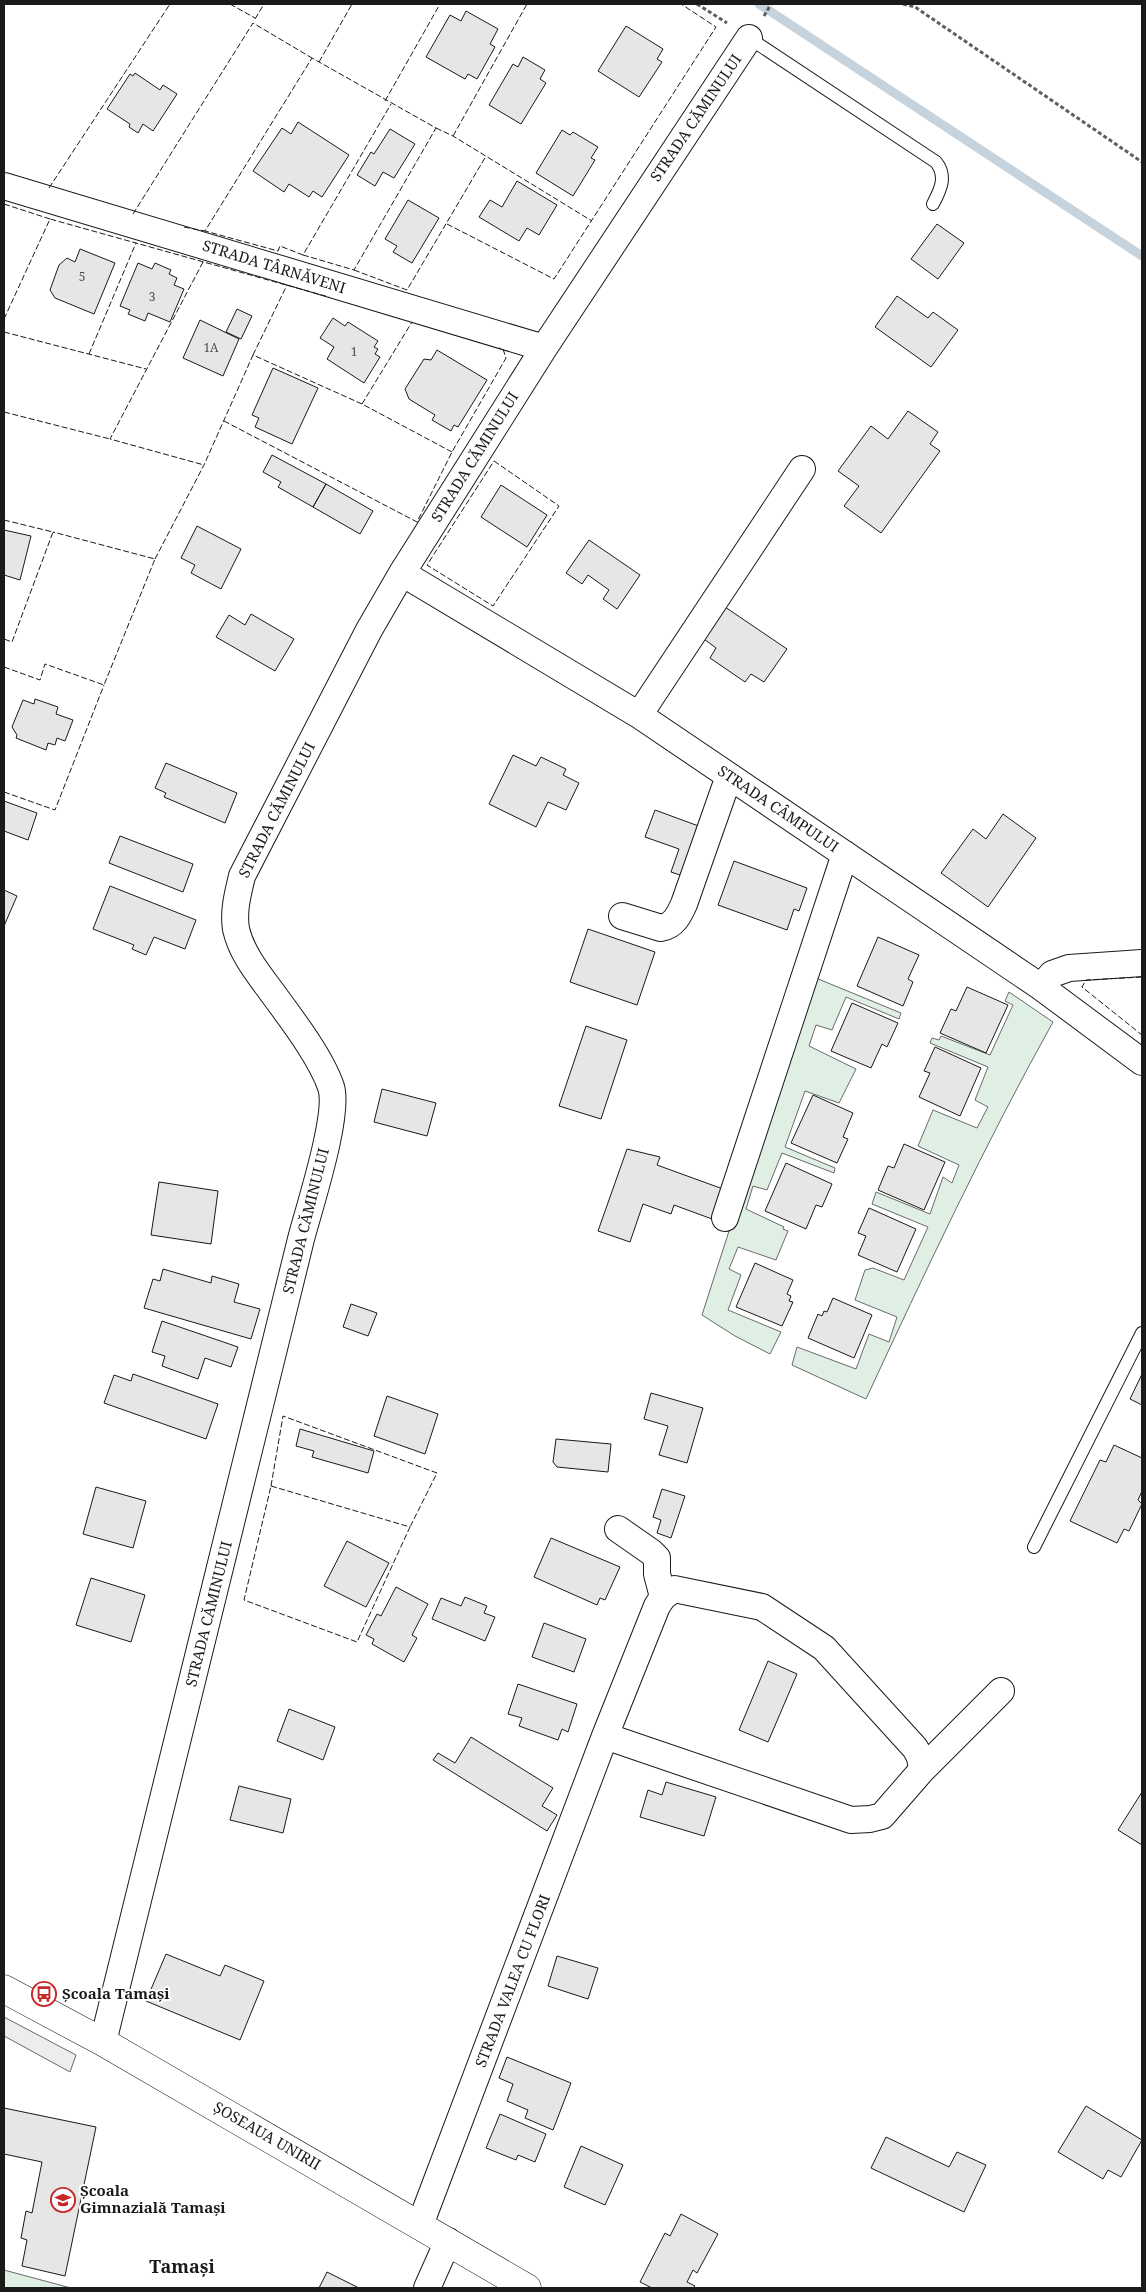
<svg xmlns="http://www.w3.org/2000/svg" width="1146" height="2292" viewBox="0 0 1146 2292" font-family="'Noto Serif',serif">
<style>
.green{fill:#e0efe3;stroke:#6a6a6a}
.parking{fill:#ededed;stroke:#6a6a6a}
.lines{fill:none;stroke-linecap:round;stroke-linejoin:round}
.stream{stroke:#c6d2dc;stroke-width:9}
.building{fill:#e6e6e6;stroke:#1a1a1a}
.lane-casing{stroke:#1a1a1a;stroke-width:14}
.street-casing{stroke:#1a1a1a;stroke-width:28}
.secondary-casing{stroke:#1a1a1a;stroke-width:29}
.path{stroke:#5f5f5f;stroke-width:3;stroke-dasharray:4 2.5;stroke-linecap:butt}
.lane{stroke:#fff;stroke-width:12}
.street{stroke:#fff;stroke-width:26}
.secondary{stroke:#fff;stroke-width:28}
.fence{stroke:#1a1a1a;stroke-width:1;stroke-dasharray:6 2.5;stroke-linecap:butt}
.labels{text-anchor:middle;stroke-width:4;stroke-linejoin:round;paint-order:stroke}
.number-label{font-size:12px;fill:#4d4d4d}
.street-label{font-size:15px;fill:#1a1a1a;stroke:#fff}
.poi-label{font-size:15px;font-weight:bold;fill:#1a1a1a;stroke:#fff;text-anchor:start}
.quarter-label{font-size:18px;font-weight:bold;fill:#1a1a1a;stroke:#fff}
</style>
<rect width="100%" height="100%" fill="#fff"/>
<path class="green" d="M811,976L901,1013L899,1019L846,997L832,1030L816,1025L809,1046L856,1069L839,1103L805,1091L785,1147L835,1168L834,1173L782,1153L767,1190L753,1186L746,1209L784,1227L783,1229L788,1231L776,1260L738,1247L729,1269L741,1275L728,1310L781,1332L770,1354L735,1336L702,1315Z
M1009,992L1053,1022C985,1144 925,1272 866,1399L792,1365L797,1347L856,1369L869,1334L889,1342L897,1317L855,1300L865,1270L873,1268L904,1280L928,1227L872,1204L876,1192L930,1214L943,1177L952,1183L959,1165L918,1146L933,1110L977,1128L988,1107L975,1100L988,1067L930,1043L932,1038L939,1040L941,1036L990,1055L1013,1005L1005,1001Z
M4,2270L71,2288H4Z"/>
<path class="parking" d="M4,2017L76,2055L70,2072L4,2036Z"/>
<g class="lines">
<path class="stream" d="M759,4L1142,256"/>
</g>
<path class="building" d="M466,11L498,29L490,44L495,47L477,79L468,74L465,79L426,57L450,15L461,21Z
M626,26L663,49L657,59L662,62L639,97L598,71Z
M523,57L545,70L540,79L546,83L521,124L489,105L513,64L518,67Z
M135,73L160,90L163,85L177,94L153,131L143,124L138,133L129,127L130,124L107,109L130,74L133,76Z
M298,122L349,155L322,197L313,191L309,197L289,184L284,192L253,171L282,128L291,134Z
M390,129L415,144L394,178L383,172L375,186L357,175L371,152L374,154Z
M562,130L570,135L573,132L598,147L591,158L595,160L573,196L536,173Z
M517,181L557,205L539,235L527,228L519,241L479,217L490,200L502,207Z
M408,200L439,218L412,263L393,252L397,246L385,239Z
M937,224L964,243L938,279L911,259Z
M80,249L115,263L94,314L55,298L50,290L59,265L67,258L75,262Z
M138,263L152,269L155,263L171,270L169,274L177,278L174,285L184,289L170,322L148,313L145,321L128,314L130,310L120,306Z
M897,296L928,318L933,312L958,330L931,367L875,327Z
M237,309L252,316L241,339L226,332Z
M333,318L345,326L348,322L378,341L374,347L378,349L375,354L380,357L364,383L327,359L334,347L320,338Z
M200,320L239,339L223,376L183,358Z
M437,350L487,380L458,427L454,425L451,431L432,420L435,415L409,399L405,389L424,359L431,360Z
M273,368L318,388L292,444L255,427L259,418L252,415Z
M908,411L938,432L930,444L940,451L881,533L844,506L859,486L838,471L871,426L888,439Z
M272,455L326,484L313,507L278,487L281,482L263,472Z
M326,484L373,511L360,534L313,507Z
M501,485L547,515L527,547L481,517Z
M197,526L241,549L221,589L191,573L195,565L181,558Z
M4,530L31,536L20,580L4,575Z
M589,540L640,575L617,609L603,599L609,590L588,575L582,584L566,573Z
M725,607L787,649L764,682L751,674L745,682L710,658L716,648L704,639Z
M251,614L294,639L275,671L216,637L229,615L245,625Z
M35,699L58,707L56,714L73,720L65,741L57,738L55,745L48,743L46,750L16,738L17,735L12,727L23,700L34,704Z
M513,755L536,766L541,757L566,769L563,775L579,783L566,810L548,802L536,827L489,804Z
M166,763L237,793L225,823L164,797L166,793L155,788Z
M4,801L37,813L28,840L4,831Z
M655,810L704,828L686,877L671,872L679,849L645,837Z
M1003,814L1036,838L988,907L941,873L973,829L986,839Z
M120,836L193,864L183,892L109,863Z
M734,861L807,888L799,911L794,909L787,930L718,905Z
M110,886L196,920L185,949L154,937L146,955L132,949L134,945L93,929Z
M4,890L17,896L4,926Z
M588,929L655,952L637,1005L570,982Z
M878,937L919,955L908,979L913,982L903,1006L857,986Z
M967,987L1008,1005L986,1053L940,1033L951,1009L956,1011Z
M852,1003L898,1023L887,1047L882,1044L871,1068L831,1051Z
M586,1026L627,1040L601,1119L559,1106Z
M935,1047L981,1068L960,1116L919,1097L930,1073L924,1071Z
M382,1089L436,1103L427,1136L374,1122Z
M813,1095L853,1113L843,1137L848,1139L837,1163L791,1143Z
M904,1144L945,1162L924,1210L878,1190L888,1166L894,1168Z
M627,1149L660,1157L657,1165L723,1189L712,1219L674,1205L671,1214L643,1204L630,1242L598,1231Z
M786,1163L832,1184L822,1207L816,1205L806,1229L765,1211Z
M159,1182L218,1191L211,1244L151,1235Z
M869,1208L916,1229L897,1272L858,1255L866,1236L858,1233Z
M755,1263L793,1280L787,1294L791,1296L789,1301L793,1302L782,1326L736,1307Z
M163,1269L211,1283L212,1276L239,1284L234,1302L260,1309L251,1339L144,1308L153,1279L160,1281Z
M833,1298L872,1315L854,1358L808,1338L818,1314L822,1316L824,1311L827,1312Z
M351,1304L377,1313L368,1336L343,1327Z
M162,1321L238,1347L231,1367L205,1358L198,1379L162,1366L165,1356L152,1352Z
M133,1374L218,1404L206,1439L104,1403L114,1375L131,1381Z
M1142,1374V1405L1130,1399Z
M651,1393L703,1408L687,1463L659,1455L668,1426L644,1419Z
M387,1396L438,1414L425,1454L374,1436Z
M300,1429L374,1451L368,1473L312,1457L314,1451L296,1446Z
M556,1439L611,1444L608,1472L557,1467L553,1462Z
M1114,1445L1142,1458V1491L1138,1500L1142,1504L1129,1531L1124,1529L1117,1543L1070,1521L1100,1460L1106,1462Z
M96,1487L146,1501L133,1548L83,1534Z
M662,1489L685,1496L671,1538L657,1533L661,1520L653,1517Z
M551,1538L620,1567L605,1600L600,1598L597,1605L534,1577Z
M347,1541L389,1563L366,1607L324,1586Z
M91,1578L145,1595L131,1642L76,1625Z
M396,1587L428,1604L412,1635L417,1638L404,1662L372,1644L374,1639L366,1635L377,1614L381,1616Z
M465,1597L487,1606L484,1613L495,1617L485,1641L432,1619L441,1598L461,1606Z
M544,1623L586,1639L574,1672L532,1657Z
M768,1661L797,1674L768,1742L739,1730Z
M518,1684L577,1704L568,1732L562,1729L558,1740L519,1726L522,1718L508,1714Z
M289,1709L335,1727L323,1760L277,1741Z
M471,1737L553,1788L542,1806L557,1815L547,1831L433,1760L438,1753L455,1763Z
M666,1782L716,1797L704,1836L640,1817L648,1790L662,1795Z
M239,1786L291,1799L283,1833L230,1820Z
M1142,1792V1845L1118,1830Z
M166,1954L220,1976L225,1965L264,1981L240,2040L146,2001Z
M557,1956L598,1968L588,1999L548,1986Z
M507,2057L571,2083L553,2130L525,2118L528,2110L507,2101L513,2084L499,2078Z
M1086,2106L1142,2140L1121,2177L1108,2170L1103,2179L1058,2152Z
M4,2108L96,2127L65,2276L22,2266L27,2240L21,2238L26,2211L32,2213L42,2162L4,2154Z
M500,2114L546,2134L535,2162L518,2155L516,2160L486,2148Z
M886,2137L949,2167L957,2152L986,2165L964,2212L871,2168Z
M581,2146L623,2165L605,2205L564,2187Z
M681,2214L718,2234L697,2273L693,2270L687,2282L695,2286L693,2288H652L640,2282L665,2233L670,2236Z
M327,2272L359,2288H319Z"/>
<g class="lines">
<defs>
<path id="lane" d="M749,38L936,162C947,176 941,189 933,204
M1034,1547L1142,1333"/>
<path id="street" d="M4,186L544,348
M402,573L639,715L1041,987L1142,1062
M639,715L802,469
M622,916L661,928C674,926 679,915 684,904L729,776
M1041,987L1052,974L1069,968L1142,963
M725,1218L845,854
M618,1529L651,1552L657,1558V1574L663,1597
M605,1736L851,1820L870,1819L882,1816L922,1770L1001,1691
M103,2042L301,1239C309,1208 340,1114 331,1087C321,1057 290,1017 271,991C257,972 241,952 236,929C233,911 238,893 242,876L369,630L402,573L544,348L749,38
M420,2225L605,1736L657,1606L663,1597L674,1589L762,1607L824,1648L915,1748L920,1757L922,1770
M427,2288L448,2241"/>
<path id="secondary" d="M4,1989L103,2042L527,2288"/>
</defs>
<use href="#lane" class="lane-casing"/>
<use href="#street" class="street-casing"/>
<use href="#secondary" class="secondary-casing"/>
<path class="path" d="M697,4L727,23
M903,4L915,7L1142,162
M764,16L771,4"/>
<use href="#lane" class="lane"/>
<use href="#street" class="street"/>
<use href="#secondary" class="secondary"/>
<path class="fence" d="M230,4L255,18
M255,19L264,4
M319,62L352,4
M385,101L440,4
M436,128L453,136L592,221
M453,136L527,4
M49,188L170,4
M4,204L50,219
M133,214L253,23L312,58
M447,224L554,279L716,27L681,4
M184,227L205,231
M303,255L354,270L436,128L312,58L205,231L278,251L280,246L303,255L391,104
M203,262L110,439L204,465
M354,270L407,290L486,156
M4,319L50,219L329,297
M4,332L146,369
M89,354L136,243
M253,355L287,285
M362,404L412,322
M4,412L110,439
M224,421L417,522L452,452L506,358L503,349L499,348
M494,461L559,506L493,606L427,565Z
M4,520L53,532L12,642L4,639
M155,559L204,465L253,355L362,404L452,452
M4,667L40,680L45,664L104,685L155,559L53,532
M4,792L55,810L104,685
M1142,977L1086,980L1082,987L1142,1035
M271,1486L410,1527L357,1642L244,1600Z
M271,1486L283,1416L437,1473L410,1527"/>
</g>
<defs>
<symbol id="bus-ring" viewBox="-11 -11 22 22"><circle r="9.5" fill="#fff" stroke="#c62828" stroke-width="1.5"/><path d="M-5-6H5V4H4V6H2V4H-2V6H-4V4H-5ZM-3.5-4V0h7V-4ZM-3.5 1.2v1.5H-2V1.2ZM2 1.2v1.5H3.5V1.2Z" fill="#c62828"/></symbol>
<symbol id="school-ring" viewBox="-11 -11 22 22"><circle r="9.5" fill="#fff" stroke="#c62828" stroke-width="1.5"/><path d="M0-5L7-2L0 1L-7-2ZM-4 1L0 2.5L4 1V4Q0 6-4 4Z" fill="#c62828"/></symbol>
</defs>
<g fill-rule="evenodd">
<use href="#bus-ring" x="30" y="1980" width="28" height="28"/>
<use href="#school-ring" x="49" y="2186" width="28" height="28"/>
</g>
<g class="labels">
<g class="number-label">
<text x="82" y="281">5</text>
<text x="152" y="301">3</text>
<text x="211" y="352">1A</text>
<text x="354" y="356">1</text>
</g>
<g class="street-label">
<text transform="translate(696 118) rotate(-56)" y="5">STRADA CĂMINULUI</text>
<text transform="translate(274 267) rotate(17)" y="5">STRADA TÂRNĂVENI</text>
<text transform="translate(475 457) rotate(-58)" y="5">STRADA CĂMINULUI</text>
<text transform="translate(778 809) rotate(34)" y="5">STRADA CÂMPULUI</text>
<text transform="translate(277 810) rotate(-63)" y="5">STRADA CĂMINULUI</text>
<text transform="translate(306 1221) rotate(-76)" y="5">STRADA CĂMINULUI</text>
<text transform="translate(209 1614) rotate(-76)" y="5">STRADA CĂMINULUI</text>
<text transform="translate(513 1981) rotate(-69)" y="5">STRADA VALEA CU FLORI</text>
<text transform="translate(267 2136) rotate(30)" y="5">ȘOSEAUA UNIRII</text>
</g>
<g class="poi-label">
<text x="62" y="1999">Școala Tamași</text>
<text x="80" y="2196">Școala<tspan x="80" dy="17">Gimnazială Tamași</tspan></text>
</g>
<g class="quarter-label">
<text x="182" y="2273">Tamași</text>
</g>
</g>
<rect width="1146" height="2292" fill="none" stroke="#1a1a1a" stroke-width="10"/>
</svg>
